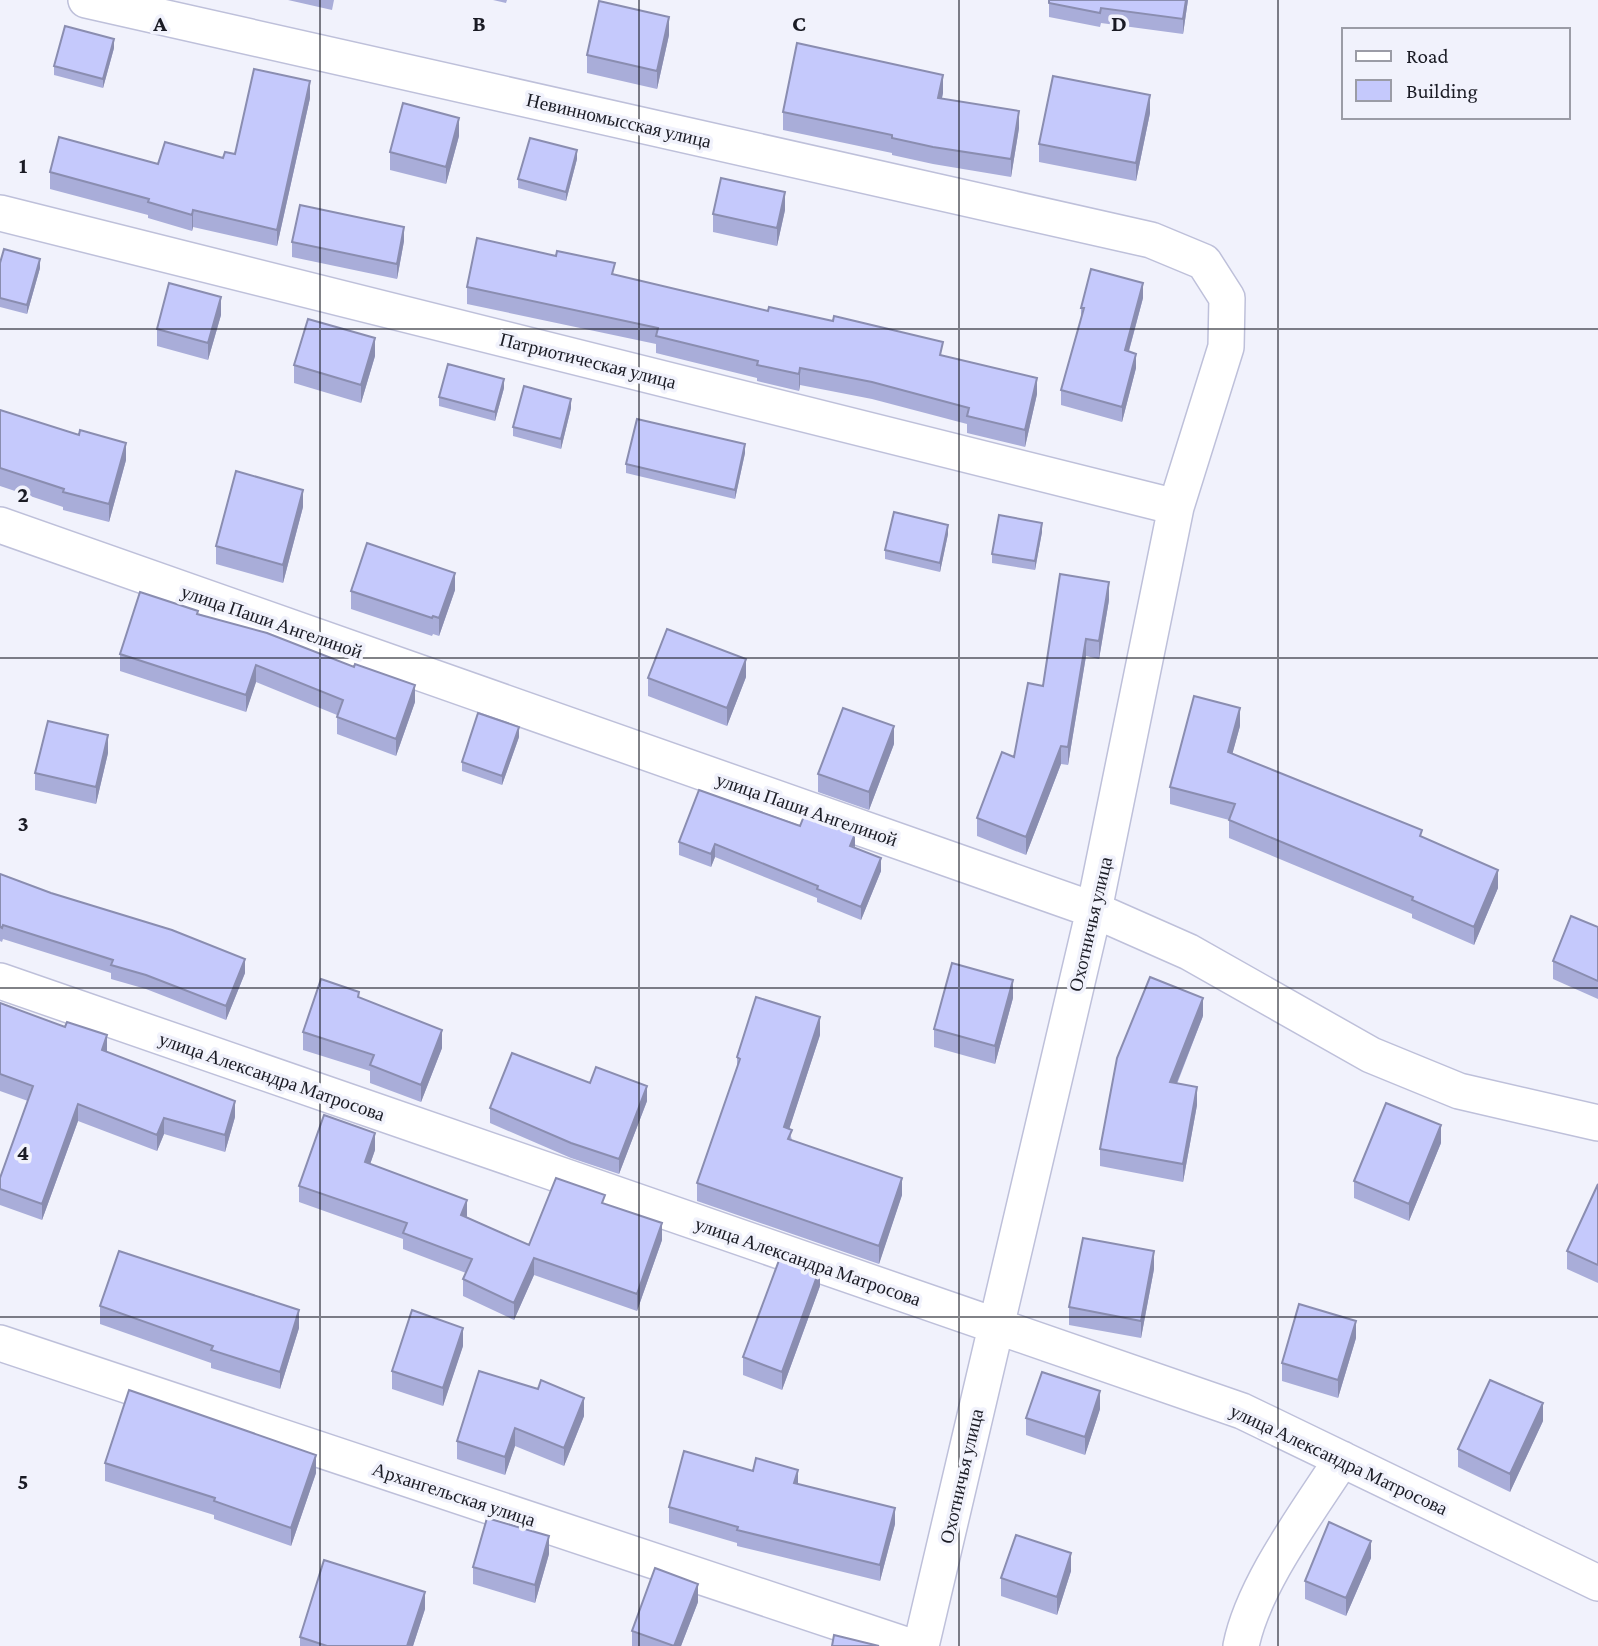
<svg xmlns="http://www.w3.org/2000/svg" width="1598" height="1646" viewBox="0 0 1598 1646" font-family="'Crimson Pro',serif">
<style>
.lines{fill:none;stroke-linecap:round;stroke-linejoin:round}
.minor-casing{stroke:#bec0da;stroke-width:38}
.minor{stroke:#fff;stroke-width:35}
.wall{fill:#a9add9}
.shaded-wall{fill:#8a8db0}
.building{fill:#c5c9fc;stroke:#8a8db0;stroke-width:2}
.grid{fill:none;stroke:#1a1b24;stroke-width:2;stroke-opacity:0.55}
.labels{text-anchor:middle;stroke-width:7;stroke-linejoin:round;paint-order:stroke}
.street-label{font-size:19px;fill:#1a1b24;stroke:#f1f2fc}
.grid-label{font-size:23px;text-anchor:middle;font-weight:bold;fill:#1a1b24;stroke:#f1f2fc;stroke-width:7;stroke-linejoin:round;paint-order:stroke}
</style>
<rect width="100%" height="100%" fill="#f1f2fc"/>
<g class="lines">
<defs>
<path id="minor" d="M86,0L1151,240L1204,262L1227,298L1226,347L1176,507L1094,910L921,1646
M0,213L1176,507
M0,525L1094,910L1189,952L1371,1055L1459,1091L1598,1123
M0,981L1242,1411L1598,1583
M0,1343L909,1646
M1241,1646C1253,1585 1308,1512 1342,1459"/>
</defs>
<use href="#minor" class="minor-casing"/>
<use href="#minor" class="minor"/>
</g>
<path class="wall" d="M288,0H334L332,10Z
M493,0H507L506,3Z
M1049,0H1188L1183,34L1101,23L1100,27L1049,17Z
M669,35L657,89L587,73V55Z
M114,48L103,88L54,75V66Z
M943,93L942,98L1019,128L1011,177L933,164L892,155V153L783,130V112Z
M310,98L277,246L193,227L192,231L148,218V215L50,189V172L223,158L235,154Z
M1150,113L1136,181L1039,162V144Z
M459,136L446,184L390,170V152Z
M577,159L566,201L518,188V179Z
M785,210L777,246L713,232V214Z
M404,241L397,279L292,257V242Z
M556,256L615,275L943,356L1037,394L1025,447L967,433V424L872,399L800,385L799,391L757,381V378L656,353V344L467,304V287Z
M0,263L40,268L27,314L0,307Z
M1143,298L1129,351L1136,368L1122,422L1061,405V390L1081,319V308Z
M221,315L208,360L157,346V329Z
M375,356L361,403L294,383V365Z
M504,388L495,421L439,406V397Z
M571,408L561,449L513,436V427Z
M0,410L126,460L109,522L63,510V507L0,486Z
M745,453L735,499L626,473V464Z
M303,507L283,583L216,564V546Z
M1042,532L1035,570L992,563V554Z
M948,534L940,572L885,559V550Z
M455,590L439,636L433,634L432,636L351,609V591Z
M1109,600L1099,659L1086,656L1068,765L1061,764L1026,855L977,836V818L1014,757Z
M198,614L415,702L396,756L337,734V715L256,682L246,712L120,671V654Z
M746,677L727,726L648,696V678Z
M1240,726L1232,754L1422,837L1498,888L1474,945L1412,918V914L1229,838V820L1170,804V787Z
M519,737L502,785L462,771V762Z
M894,744L869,810L818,792V774Z
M108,753L96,804L35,790V773Z
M679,842L855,848L881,871L861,920L817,902V898L715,857L711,867L679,855Z
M0,874L245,973L226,1020L146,989L111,979V973L3,939L2,942L0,941Z
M1598,927V999L1553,979V961Z
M359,998L442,1048L421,1102L370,1083V1071L303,1050V1032Z
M1013,998L995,1064L934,1047V1029Z
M0,1003L107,1052L235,1117L225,1152L164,1134L157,1151L78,1121L42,1220L0,1205V1178L28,1101L0,1091Z
M1203,1016L1177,1084L1197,1105L1183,1182L1100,1166V1149Z
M820,1035L789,1129L792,1140L902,1195L879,1264L697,1201V1183L737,1069V1057Z
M590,1083L647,1101L619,1174L571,1158L490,1123V1108Z
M1441,1143L1409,1221L1354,1198V1181Z
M375,1150L370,1164L467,1217L529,1245L605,1204L662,1240L637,1311L534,1275L514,1320L463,1296V1279L466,1273L403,1249V1239L299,1202V1186Z
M1598,1184V1283L1567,1269V1251Z
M1154,1269L1141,1338L1069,1325V1307Z
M820,1286L782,1390L743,1375V1357Z
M100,1306L299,1328L280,1389L211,1368V1363L100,1324Z
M1356,1338L1338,1398L1282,1381V1363Z
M463,1346L443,1406L392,1389V1371Z
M479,1371L584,1416L564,1466L515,1446L505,1475L457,1459V1441Z
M1100,1409L1085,1455L1026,1435V1418Z
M1543,1421L1510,1492L1458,1467V1449Z
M105,1463L316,1473L291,1546L214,1519V1515L105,1481Z
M798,1484L895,1524L880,1581L737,1546V1543L669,1523V1507Z
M549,1554L535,1603L473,1584V1567Z
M1371,1558L1346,1616L1305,1599V1581Z
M1071,1571L1057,1615L1001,1596V1578Z
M698,1602L681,1646H632V1631Z
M425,1609L413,1646H300V1637Z"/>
<path class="shaded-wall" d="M1186,0H1188L1183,34V19Z
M669,17V35L657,89V71Z
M114,39V48L103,88V79Z
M943,75V93L938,115V98Z
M310,81V98L277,246V230Z
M1150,95V113L1136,181V163Z
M1019,111V128L1011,177V159Z
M459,118V136L446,184V167Z
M577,150V159L566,201V192Z
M785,192V210L777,246V228Z
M193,210V227L192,231V215Z
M404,227V241L397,279V264Z
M40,259V268L27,314V305Z
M1143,283V298L1125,365V350Z
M221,297V315L208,360V343Z
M375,338V356L361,403V385Z
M1136,354V368L1122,422V407Z
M800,368V385L799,391V374Z
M1037,378V394L1025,447V430Z
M504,379V388L495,421V412Z
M571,399V408L561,449V439Z
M126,443V460L109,522V504Z
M745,444V453L735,499V490Z
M303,490V507L283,583V565Z
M1042,523V532L1035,570V561Z
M948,525V534L940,572V563Z
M455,573V590L439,636V618Z
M1109,582V600L1099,659V641Z
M1086,639V656L1068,765V747Z
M746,659V677L727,726V708Z
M256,665V682L246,712V695Z
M415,685V702L396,756V739Z
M1240,708V726L1228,770V752Z
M894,726V744L869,810V792Z
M519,727V737L502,785V776Z
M108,735V753L96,804V787Z
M1061,746V764L1026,855V837Z
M855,834V847L850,846Z
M715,844V857L711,867V854Z
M881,858V871L861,920V907Z
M1498,870V888L1474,945V927Z
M245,959V973L226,1020V1006Z
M1013,980V998L995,1064V1046Z
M1203,998V1016L1170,1100V1082Z
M820,1017V1035L784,1145V1127Z
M442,1030V1048L421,1102V1085Z
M107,1035V1052L102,1050Z
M647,1086V1101L619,1174V1159Z
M1197,1087V1105L1183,1182V1164Z
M235,1101V1117L225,1152V1135Z
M78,1104V1121L42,1220V1204Z
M164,1118V1134L157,1151V1135Z
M1441,1125V1143L1409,1221V1204Z
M375,1133V1150L365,1179V1162Z
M902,1178V1195L879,1264V1246Z
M467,1200V1216L461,1231V1215Z
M662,1223V1240L637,1311V1294Z
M1154,1251V1269L1141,1338V1321Z
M534,1258V1275L514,1320V1303Z
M820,1268V1286L782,1390V1372Z
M299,1310V1328L280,1389V1372Z
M1356,1321V1338L1338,1398V1380Z
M463,1328V1346L443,1406V1388Z
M1100,1391V1409L1085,1455V1437Z
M584,1398V1416L564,1466V1448Z
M1543,1403V1421L1510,1492V1474Z
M515,1428V1446L505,1475V1457Z
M316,1455V1473L291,1546V1528Z
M798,1470V1486L794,1483Z
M895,1508V1524L880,1581V1565Z
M549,1536V1554L535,1603V1585Z
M1371,1541V1558L1346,1616V1598Z
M1071,1553V1571L1057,1615V1597Z
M698,1584V1602L681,1646H674Z
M425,1592V1609L413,1646H407Z"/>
<path class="building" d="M1049,0H1186L1183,19L1101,8L1100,13L1049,3Z
M599,1L669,17L657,71L587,55Z
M65,26L114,39L103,79L54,66Z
M797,43L943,75L938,98L1019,111L1011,159L933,147L892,138V135L783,112Z
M254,69L310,81L277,230L193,210L192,215L148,202L149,199L50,172L59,137L158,164L165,142L223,158L225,152L235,154Z
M1053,76L1150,95L1136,163L1039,144Z
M403,103L459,118L446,167L390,152Z
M530,138L577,150L566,192L518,179Z
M721,178L785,192L777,228L713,214Z
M300,205L404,227L397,264L292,242Z
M477,238L556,256L557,251L615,263L612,274L768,311L769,307L833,321L834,316L943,342L940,355L1037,378L1025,430L967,416L969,408L872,382L800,368L799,374L757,365L758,361L656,336L658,328L467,287Z
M4,249L40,259L27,305L0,298V263Z
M1091,269L1143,283L1125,350L1136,354L1122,407L1061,390L1084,308H1081Z
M169,283L221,297L208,343L157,329Z
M308,319L375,338L361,385L294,365Z
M448,364L504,379L495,412L439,397Z
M524,386L571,399L561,439L513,427Z
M0,410L79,435L80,430L126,443L109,504L63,492L64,489L0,468Z
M637,419L745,444L735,490L626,464Z
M236,471L303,490L283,565L216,546Z
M894,512L948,525L940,563L885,550Z
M999,515L1042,523L1035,561L992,554Z
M367,543L455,573L439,618L433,616L432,618L351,591Z
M1060,574L1109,582L1099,641L1086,639L1068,747L1061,746L1026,837L977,818L1002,752L1014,757L1028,683L1043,686Z
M140,592L198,611L197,614L267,633L354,667L355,664L415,685L396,739L337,717L343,700L256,665L246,695L120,654Z
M667,629L746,659L727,708L648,678Z
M1194,696L1240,708L1228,752L1422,830L1420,836L1498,870L1474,927L1412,900L1413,897L1229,820L1235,804L1170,787Z
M843,708L894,726L869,792L818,774Z
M478,713L519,727L502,776L462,762Z
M48,721L108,735L96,787L35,773Z
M699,790L800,826L804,816L855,834L850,846L881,858L861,907L817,889L818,886L715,844L711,854L679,842Z
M0,874L51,893L172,930L245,959L226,1006L146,975L111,965L113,960L3,925L2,928L0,927Z
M1571,916L1598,927V981L1553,961Z
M952,963L1013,980L995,1046L934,1029Z
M1150,977L1203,998L1170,1082L1197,1087L1183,1164L1100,1149L1117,1058Z
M321,979L359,992L358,997L442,1030L421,1085L370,1065L374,1055L303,1032Z
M756,997L820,1017L784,1127L792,1130L788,1139L902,1178L879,1246L697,1183L740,1059L737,1057Z
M0,1003L65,1027L67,1022L107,1035L102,1050L235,1101L225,1135L164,1118L157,1135L78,1104L42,1204L0,1189V1178L33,1086L0,1074Z
M512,1053L590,1083L596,1067L647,1086L619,1159L571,1143L490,1108Z
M1386,1103L1441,1125L1409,1204L1354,1181Z
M324,1115L375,1133L365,1162L467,1200L461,1215L529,1245L556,1178L605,1195L602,1203L662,1223L637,1294L534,1258L514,1303L463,1279L472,1259L403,1233L407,1223L299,1186Z
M1598,1184V1265L1567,1251Z
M1083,1238L1154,1251L1141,1321L1069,1307Z
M119,1251L299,1310L280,1372L211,1350L213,1346L100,1306Z
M781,1255L820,1268L782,1372L743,1357Z
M1299,1304L1356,1321L1338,1380L1282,1363Z
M412,1310L463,1328L443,1388L392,1371Z
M479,1371L538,1389L541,1380L584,1398L564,1448L515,1428L505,1457L457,1441Z
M1042,1372L1100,1391L1085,1437L1026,1418Z
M1490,1380L1543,1403L1510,1474L1458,1449Z
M129,1390L316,1455L291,1528L214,1501L215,1498L105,1463Z
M684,1451L753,1471L756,1458L798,1470L794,1483L895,1508L880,1565L737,1530L738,1527L669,1507Z
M487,1518L549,1536L535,1585L473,1567Z
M1329,1522L1371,1541L1346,1598L1305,1581Z
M1016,1535L1071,1553L1057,1597L1001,1578Z
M324,1560L425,1592L407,1646H327L300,1637Z
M655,1568L698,1584L674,1646L632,1631Z
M834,1635L879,1646H832Z"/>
<path class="grid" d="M320,0V1646M639,0V1646M959,0V1646M1278,0V1646M0,329H1598M0,658H1598M0,988H1598M0,1317H1598"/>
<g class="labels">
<g class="street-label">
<text transform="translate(619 120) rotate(13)" y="7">Невинномысская улица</text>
<text transform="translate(588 360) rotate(14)" y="7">Патриотическая улица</text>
<text transform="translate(272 621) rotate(19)" y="7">улица Паши Ангелиной</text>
<text transform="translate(807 809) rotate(19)" y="7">улица Паши Ангелиной</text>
<text transform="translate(1090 924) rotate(-77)" y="7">Охотничья улица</text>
<text transform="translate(272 1076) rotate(19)" y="7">улица Александра Матросова</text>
<text transform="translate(808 1261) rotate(19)" y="7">улица Александра Матросова</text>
<text transform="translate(1339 1459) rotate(25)" y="7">улица Александра Матросова</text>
<text transform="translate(961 1476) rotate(-77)" y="7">Охотничья улица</text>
<text transform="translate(454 1494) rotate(18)" y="7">Архангельская улица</text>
</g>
</g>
<g class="grid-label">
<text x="160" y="31">A</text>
<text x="479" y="31">B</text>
<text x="799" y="31">C</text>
<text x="1119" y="31">D</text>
<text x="23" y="173">1</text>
<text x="23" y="502">2</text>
<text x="23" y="831">3</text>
<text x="23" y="1160">4</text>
<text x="23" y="1489">5</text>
</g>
<rect x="1342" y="28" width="228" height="91" fill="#f1f2fc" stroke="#9b9ca6" stroke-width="2"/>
<rect x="1356" y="51" width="35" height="10" fill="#ffffff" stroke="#9b9ca6" stroke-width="2"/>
<text x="1406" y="63" font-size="21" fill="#1a1b24">Road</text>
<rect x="1356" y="80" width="35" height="21" fill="#c5c9fc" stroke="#9b9ca6" stroke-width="2"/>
<text x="1406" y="98" font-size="21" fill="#1a1b24">Building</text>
</svg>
